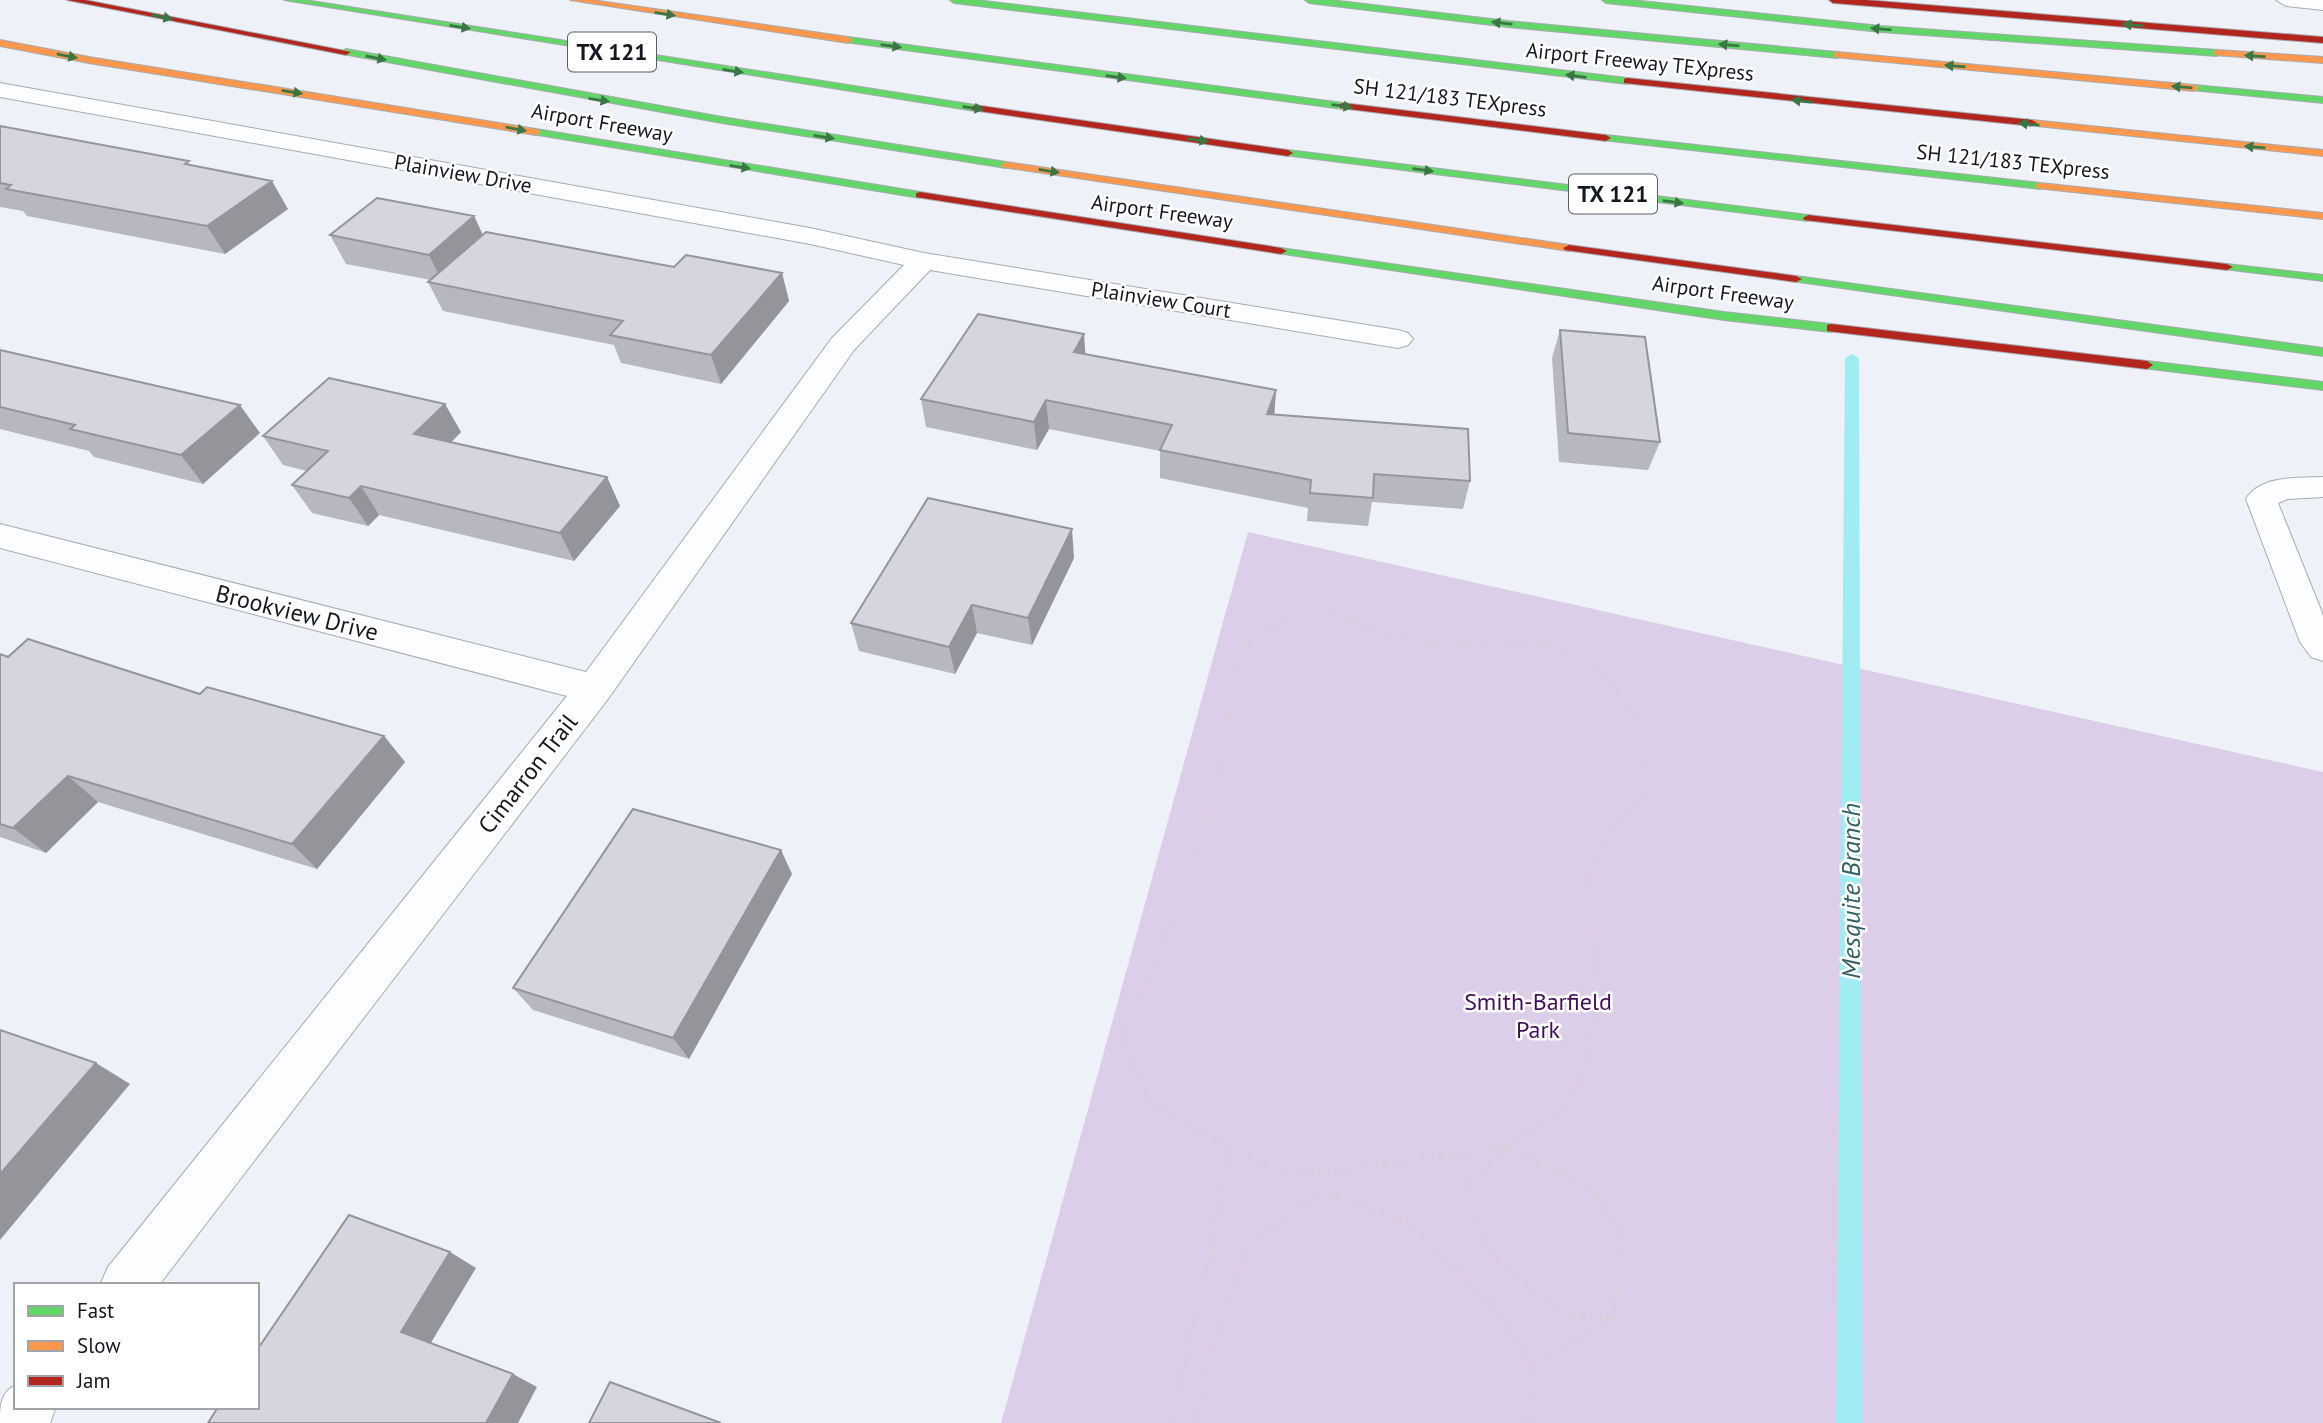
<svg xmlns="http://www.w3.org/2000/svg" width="2323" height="1423" viewBox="0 0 2323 1423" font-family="'PT Sans',sans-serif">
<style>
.green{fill:#dccee8}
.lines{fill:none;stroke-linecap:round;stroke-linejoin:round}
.stream{fill:#9fecf3;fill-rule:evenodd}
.lane-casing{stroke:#a6aab2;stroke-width:2}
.street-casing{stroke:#a6aab2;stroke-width:2}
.fast-casing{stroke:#a6aab2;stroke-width:2}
.slow-casing{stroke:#a6aab2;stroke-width:2}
.jam-casing{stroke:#a6aab2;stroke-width:2}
.path-far1{stroke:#d2d3d5;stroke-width:4.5;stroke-dasharray:2 5;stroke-linecap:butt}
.path{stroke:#d2d3d5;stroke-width:5;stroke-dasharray:2.5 7;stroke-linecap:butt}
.lane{fill:#fcfdfe;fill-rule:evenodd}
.street{fill:#fcfdfe;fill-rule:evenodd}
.fast{fill:#63d668;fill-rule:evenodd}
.slow{fill:#ff974d;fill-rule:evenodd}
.jam{fill:#b3261e;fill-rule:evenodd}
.wall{fill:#b6b7bf}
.shaded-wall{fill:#94959b}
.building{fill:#d4d5de;stroke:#94959b;stroke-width:2}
.oneway{fill:#3b7744}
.labels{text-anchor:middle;stroke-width:5;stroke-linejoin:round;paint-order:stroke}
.far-street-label{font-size:21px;fill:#131821;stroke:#fff}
.shield{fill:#fff;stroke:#5a5d64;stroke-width:2}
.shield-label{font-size:23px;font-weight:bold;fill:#131821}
.street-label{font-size:24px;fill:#131821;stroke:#fff}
.park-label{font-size:24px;fill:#440c59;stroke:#fff}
.water-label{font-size:26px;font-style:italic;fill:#2f5f62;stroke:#fff}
</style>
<rect width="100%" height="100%" fill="#eef2f8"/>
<path class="green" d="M1248,532L2323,772V1423H1001Z"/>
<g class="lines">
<path class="stream" d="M1852,354L1859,358L1862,1423H1836L1845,358Z"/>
<defs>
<path id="lane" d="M2276,0H2323V10L2286,6Z
M2323,477V497L2288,499L2278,503L2323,615V661L2311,657L2300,642L2246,499C2260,475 2299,478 2323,477Z"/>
<path id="street" d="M0,83L810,228L924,253L1398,330L1408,333L1413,339L1408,345L1398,348L930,270L854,350L608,699L159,1285H100L108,1267L567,696L0,548V524L586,672L832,338L904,265L810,244L0,97Z
M16,1385V1407H56L50,1423H0C0,1407 0,1392 16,1385Z"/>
<path id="fast" d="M284,0H305L975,105L980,108L975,111Z
M950,0H976L1627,78L1632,81L1627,84L954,3Z
M1305,0H1331L1508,21L1837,52L1842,55L1837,58L1508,27L1309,3Z
M1602,0H1631L1881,26L2217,50L2222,53L2217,56L1881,32L1606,3Z
M848,37L1343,103L1348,106L1343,109L845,42V38Z
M346,49L722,117L1006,162L1011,165L1006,168L722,123L343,54L341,52Z
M2194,85L2323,97V103L2191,90L2189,88Z
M536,129L920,192L925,195L920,198L532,134V130Z
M1606,135L2040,183L2045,186L2040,189L1602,140V136Z
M1288,150L1808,215L1813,218L1808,221L1284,155V151Z
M1281,248L1724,312L1831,324L1837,328L1831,332L1724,320L1277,253L1275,251Z
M2227,264L2323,275V281L2223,269V265Z
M1796,276L2323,348V356L1792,281V277Z
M2147,361L2323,382V390L2143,368V362Z"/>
<path id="slow" d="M570,0H592L848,37L853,40L848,43Z
M0,40L89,57L536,129L541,132L536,135L89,63L0,46Z
M2217,50L2323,57V63L2214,55V51Z
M1837,52L2194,85L2199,88L2194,91L1834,57V53Z
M2032,120L2323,150V156L2028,125L2027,123Z
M1006,162L1569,245L1575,248L1569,251L1002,167L1001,165Z
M2040,183L2323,213V219L2036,188V184Z"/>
<path id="jam" d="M67,0H85L351,52L346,55Z
M1829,0H1866L2323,37V43L1833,3Z
M1627,78L2032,120L2037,123L2032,126L1624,83V79Z
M1343,103L1606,135L1611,138L1606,141L1340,108V104Z
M975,105L1288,150L1293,153L1288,156L972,110L970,108Z
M920,192L1281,248L1287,251L1281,254L916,197V193Z
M1808,215L2227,264L2233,267L2227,270L1804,220L1803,218Z
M1569,245L1796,276L1802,279L1796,282L1565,250L1563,248Z
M1831,324L2147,361L2153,365L2147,369L1827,331V325Z"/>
</defs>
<use href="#lane" class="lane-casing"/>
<use href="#street" class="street-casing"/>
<use href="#fast" class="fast-casing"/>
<use href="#slow" class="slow-casing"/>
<use href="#jam" class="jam-casing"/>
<path class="path-far1" d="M1166,935L1213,804L1226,743L1227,700L1240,648L1287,617L1337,614L1390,637L1452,645L1492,640L1558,646L1608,679L1646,731L1648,791L1609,830L1588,878L1592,935"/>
<path class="path" d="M1167,933L1122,1039L1151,1103L1230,1148L1206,1273L1171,1423
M1230,1148L1290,1176L1506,1148
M1505,1149L1466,1186L1491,1255L1561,1313L1613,1319
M1198,1423L1203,1371L1246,1249L1319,1190L1406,1222L1491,1303L1530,1365
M1528,1423L1530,1365L1613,1319L1620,1229L1587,1184L1506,1148L1565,1108L1584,1068L1602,1000L1592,933"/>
<use href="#lane" class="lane"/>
<use href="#street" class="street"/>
<use href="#fast" class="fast"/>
<use href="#slow" class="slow"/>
<use href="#jam" class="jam"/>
</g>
<path class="wall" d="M0,126L191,165L288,209L225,254L27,216L23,211L0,207Z
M474,216L483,235L674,267L782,273L789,301L721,384L621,363L614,345L443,311L428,282L431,280L346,264L330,235Z
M1560,330L1660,442L1648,470L1559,462L1552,358Z
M0,350L260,433L203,484L94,457L89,451L0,429Z
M1085,354L1276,390L1274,414L1470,481L1463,509L1372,502L1368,526L1307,521L1308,508L1160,478V451L1049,429L1037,450L926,427L921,399Z
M461,432L451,442L607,477L620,506L574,561L379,515L368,526L312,513L292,485L307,471L283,465L263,436Z
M1074,558L1032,645L977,633L955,674L859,651L851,623Z
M0,654L200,694L384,736L405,762L317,869L98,802L46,853L0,837Z
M792,874L689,1059L533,1010L513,988Z"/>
<path class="shaded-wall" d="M272,181L288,209L225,254L207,226Z
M474,216L487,244L443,283L429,255Z
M782,273L789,301L721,384L711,355Z
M1084,334L1086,362L1074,352Z
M1276,390L1274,419L1267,414Z
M1046,400L1049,429L1037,450L1034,422Z
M445,404L461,432L431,463L414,434Z
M240,405L260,433L203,484L181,455Z
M607,477L620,506L574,561L560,533Z
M361,486L379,515L368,526L349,498Z
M1072,529L1074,558L1032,645L1028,618Z
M972,605L977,633L955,674L949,647Z
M384,736L405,762L317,869L292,844Z
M68,776L98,802L46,853L13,828Z
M781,850L792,874L689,1059L673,1038Z
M96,1063L130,1084L0,1240V1174Z
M450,1252L476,1268L429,1346L401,1332Z
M513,1374L537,1387L518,1423H486Z"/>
<path class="building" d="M0,126L189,161L185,164L272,181L207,226L6,189L11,185L0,183Z
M377,198L474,216L429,255L330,235Z
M486,232L674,267L686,255L782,273L711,355L610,335L623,321L428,282Z
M978,314L1084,334L1074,352L1276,390L1267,414L1468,429L1470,481L1374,474L1373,498L1310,493L1311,480L1160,450L1172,425L1046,400L1034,422L921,399Z
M1560,330L1645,337L1660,442L1568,433Z
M0,350L240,405L181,455L70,429L75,425L0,407Z
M329,378L445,404L414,434L607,477L560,533L361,486L349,498L292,485L328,451L263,436Z
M928,498L1072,529L1028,618L972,605L949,647L851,623Z
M28,639L200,694L207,687L384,736L292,844L68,776L13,828L0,824V654L8,657Z
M633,809L781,850L673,1038L513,988Z
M0,1030L96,1063L0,1174Z
M349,1215L450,1252L401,1332L513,1374L486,1423H208L218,1407H257V1350Z
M610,1382L721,1423H589Z"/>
<defs><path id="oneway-solid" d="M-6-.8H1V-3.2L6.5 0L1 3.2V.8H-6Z" transform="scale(1.75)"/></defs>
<g class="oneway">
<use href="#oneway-solid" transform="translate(665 14) rotate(9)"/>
<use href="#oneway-solid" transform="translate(162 17) rotate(11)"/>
<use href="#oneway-solid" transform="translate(1502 23) rotate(-174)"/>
<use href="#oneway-solid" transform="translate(2133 25) rotate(-175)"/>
<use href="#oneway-solid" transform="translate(460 27) rotate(9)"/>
<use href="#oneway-solid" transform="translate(1881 29) rotate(-175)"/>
<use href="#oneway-solid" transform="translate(1729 45) rotate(-175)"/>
<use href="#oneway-solid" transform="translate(891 46) rotate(8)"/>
<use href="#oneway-solid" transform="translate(67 56) rotate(11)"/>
<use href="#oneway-solid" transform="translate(2255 56) rotate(-176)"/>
<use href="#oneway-solid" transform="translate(376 58) rotate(11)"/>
<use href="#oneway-solid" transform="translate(1955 66) rotate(-175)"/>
<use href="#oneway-solid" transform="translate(733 71) rotate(9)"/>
<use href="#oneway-solid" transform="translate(1576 76) rotate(-173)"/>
<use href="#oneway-solid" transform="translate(1116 77) rotate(8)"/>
<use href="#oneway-solid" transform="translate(2182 87) rotate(-175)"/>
<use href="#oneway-solid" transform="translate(292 92) rotate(9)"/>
<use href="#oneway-solid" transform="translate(599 100) rotate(9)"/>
<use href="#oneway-solid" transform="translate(1802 101) rotate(-174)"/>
<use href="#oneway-solid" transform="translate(1342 106) rotate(7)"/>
<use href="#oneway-solid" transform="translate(973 108) rotate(8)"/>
<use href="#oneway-solid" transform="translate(2029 124) rotate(-174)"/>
<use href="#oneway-solid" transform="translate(516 129) rotate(10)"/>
<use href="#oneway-solid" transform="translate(824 137) rotate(9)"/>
<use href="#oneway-solid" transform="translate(1198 140) rotate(8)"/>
<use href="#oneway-solid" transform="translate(2255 147) rotate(-175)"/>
<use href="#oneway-solid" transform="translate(740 167) rotate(9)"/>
<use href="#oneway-solid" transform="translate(1423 170) rotate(7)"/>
<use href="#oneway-solid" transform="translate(1049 171) rotate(9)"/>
<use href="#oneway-solid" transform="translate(1673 202) rotate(7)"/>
</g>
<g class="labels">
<g class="far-street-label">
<text transform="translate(1640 62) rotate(6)" y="7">Airport Freeway TEXpress</text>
<text transform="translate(1450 98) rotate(7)" y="7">SH 121/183 TEXpress</text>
<text transform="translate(602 123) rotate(10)" y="7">Airport Freeway</text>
<text transform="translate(2013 162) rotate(6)" y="7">SH 121/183 TEXpress</text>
<text transform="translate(463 174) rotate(10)" y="7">Plainview Drive</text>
<text transform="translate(1162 212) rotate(8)" y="7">Airport Freeway</text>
<text transform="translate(1723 293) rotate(8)" y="7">Airport Freeway</text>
<text transform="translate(1161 300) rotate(9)" y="7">Plainview Court</text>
</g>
<g class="shield">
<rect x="568" y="32.5" width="88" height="39" rx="5"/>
<rect x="1569" y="174.5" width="88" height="39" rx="5"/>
</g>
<g class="shield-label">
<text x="612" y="60">TX 121</text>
<text x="1613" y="202">TX 121</text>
</g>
<g class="street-label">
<text transform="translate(297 613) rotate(14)" y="8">Brookview Drive</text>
<text transform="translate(528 774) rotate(-52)" y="8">Cimarron Trail</text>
</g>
<g class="park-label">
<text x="1538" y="1010">Smith-Barfield<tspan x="1538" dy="28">Park</tspan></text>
</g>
<g class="water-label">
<text transform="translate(1851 891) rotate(-90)" y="9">Mesquite Branch</text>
</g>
</g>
<rect x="14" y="1283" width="245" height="126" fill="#ffffff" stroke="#a1a3a6" stroke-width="2"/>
<rect x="28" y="1306" width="35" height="10" fill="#63d668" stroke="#a1a3a6" stroke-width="2"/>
<text x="77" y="1318" font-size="21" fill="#131821">Fast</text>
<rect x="28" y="1341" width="35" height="10" fill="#ff974d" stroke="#a1a3a6" stroke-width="2"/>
<text x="77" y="1353" font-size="21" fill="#131821">Slow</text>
<rect x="28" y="1376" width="35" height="10" fill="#b3261e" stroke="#a1a3a6" stroke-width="2"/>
<text x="77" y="1388" font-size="21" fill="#131821">Jam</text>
</svg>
